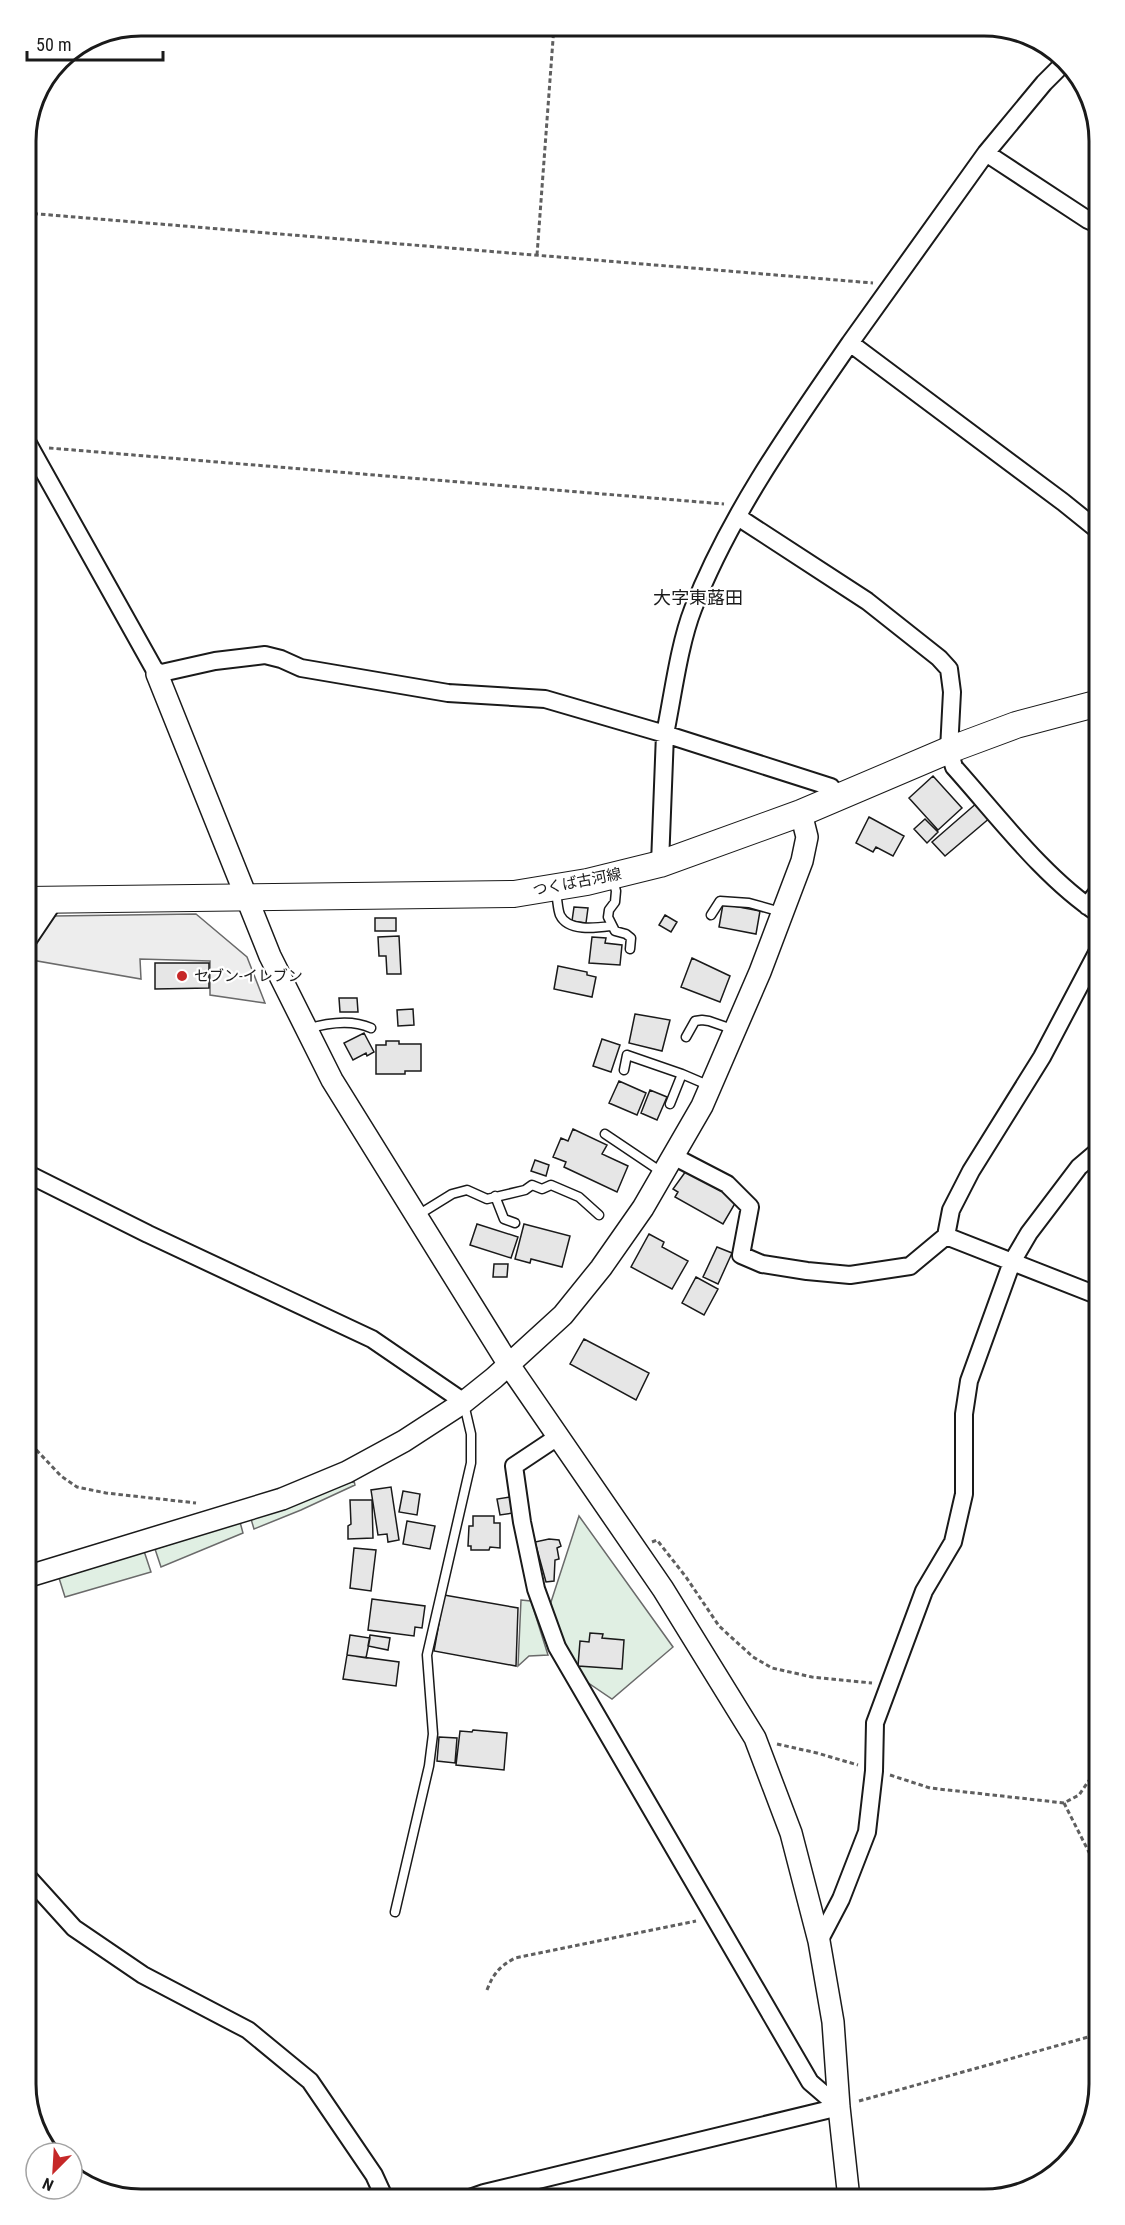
<svg xmlns="http://www.w3.org/2000/svg" width="1125" height="2225" viewBox="0 0 1125 2225" font-family="'Roboto Condensed','Noto Sans JP',sans-serif">
<style>
.green{fill:#e0efe3;stroke:#6a6a6a;stroke-width:1.5}
.parking{fill:#ededed;stroke:#6a6a6a;stroke-width:1.5}
.building{fill:#e6e6e6;stroke:#1a1a1a;stroke-width:1.5}
.lines{fill:none;stroke-linecap:round;stroke-linejoin:round}
.service-casing{stroke:#1a1a1a;stroke-width:11}
.minor-casing{stroke:#1a1a1a;stroke-width:20}
.tertiary-casing{stroke:#1a1a1a;stroke-width:24}
.primary-casing{stroke:#1a1a1a;stroke-width:28}
.path{stroke:#5f5f5f;stroke-width:3;stroke-dasharray:4.5 3;stroke-linecap:butt}
.service{stroke:#fff;stroke-width:8}
.minor{stroke:#fff;stroke-width:16}
.tertiary{stroke:#fff;stroke-width:21}
.primary{stroke:#fff;stroke-width:26}
.poi-dot{fill:#c62828;stroke:#fff;stroke-width:2}
.labels{text-anchor:middle;stroke-width:4.5;stroke-linejoin:round;paint-order:stroke}
.street-label{font-size:15px;fill:#1a1a1a;stroke:#fff}
.poi-label{font-size:15px;fill:#1a1a1a;stroke:#fff;text-anchor:start}
.quarter-label{font-size:18px;fill:#1a1a1a;stroke:#fff}
.rim{fill:none;stroke:#1a1a1a;stroke-width:3}
</style>
<rect width="100%" height="100%" fill="#fff"/>
<path class="green" d="M354,1481L355,1485L301,1510L254,1529L251,1519Z
M579,1516L673,1647L612,1699L584,1680L561,1639L550,1605Z
M240,1522L243,1533L161,1567L155,1549Z
M144,1551L151,1572L65,1597L59,1578Z
M521,1600L531,1601L548,1655L529,1656L518,1666Z"/>
<path class="parking" d="M196,914L247,957L265,1003L210,995V961L140,959L141,979L26,959V956L54,916Z"/>
<path class="building" d="M933,776L962,808L938,830L909,798Z
M978,802L991,817L945,856L932,842Z
M869,817L904,836L893,856L876,847L873,852L856,843Z
M925,819L938,832L927,843L914,829Z
M723,904L760,911L756,934L719,927Z
M574,907L588,908L586,923L572,921Z
M665,915L677,922L671,932L659,925Z
M375,918H396V931H375Z
M399,936L401,974H387L386,956H379L378,937Z
M592,937L606,938L605,943L622,945L620,965L589,963Z
M692,958L730,976L720,1002L681,987Z
M155,963H209V988L155,989Z
M558,966L587,972V975L596,977L592,997L554,989Z
M339,998H357L358,1012H340Z
M413,1009L414,1025L398,1026L397,1010Z
M635,1014L670,1020L662,1051L629,1043Z
M364,1033L374,1052L367,1056L366,1053L353,1060L344,1043Z
M602,1039L620,1045L611,1072L593,1066Z
M386,1041H399V1044H421V1071H405V1074H376V1045H386Z
M619,1081L646,1093L637,1115L609,1103Z
M650,1090L667,1097L657,1120L641,1113Z
M573,1129L607,1145L602,1154L628,1166L617,1192L564,1167L566,1162L553,1157L561,1138L568,1141Z
M535,1160L549,1165L546,1176L531,1171Z
M686,1171L737,1200L723,1224L675,1197L678,1192L673,1189Z
M477,1224L518,1237L511,1258L470,1245Z
M524,1224L570,1236L562,1267L531,1259L530,1263L515,1259Z
M649,1234L664,1242L662,1247L688,1261L672,1289L631,1267Z
M717,1247L732,1253L718,1284L703,1277Z
M494,1264H508L507,1277H493Z
M696,1277L718,1289L704,1315L682,1303Z
M584,1339L649,1373L636,1400L570,1364Z
M391,1487L399,1540L388,1542L387,1534L378,1535L371,1490Z
M403,1491L420,1494L417,1515L399,1512Z
M510,1497L513,1513L500,1515L497,1499Z
M350,1500H372L373,1538L348,1539V1526L351,1524Z
M473,1516H494V1523H500V1548L490,1547L489,1550H471V1546H468L469,1526H473Z
M407,1521L435,1526L430,1549L403,1544Z
M549,1539L559,1540L561,1546L557,1548L559,1559L555,1560L554,1581L546,1582L535,1542Z
M354,1548L376,1550L371,1591L350,1588Z
M444,1595L518,1608L516,1666L434,1651Z
M372,1599L425,1606L422,1628L415,1627L414,1636L368,1630Z
M590,1633L603,1634L602,1638L624,1640L622,1669L578,1666L580,1641L589,1642Z
M350,1635L370,1638L366,1658L347,1655Z
M370,1635L390,1638L388,1650L368,1646Z
M347,1655L399,1662L396,1686L343,1679Z
M473,1730L507,1733L504,1770L456,1765L460,1731L472,1732Z
M439,1737L457,1738L455,1763L437,1761Z"/>
<g class="lines">
<defs>
<path id="service" d="M612,877L616,891L615,902L609,910L608,917L615,931L626,934L631,938L630,949
M555,891C558,898 557,907 560,915C568,932 596,928 611,926
M711,915L720,901L749,903L781,912
M307,1029C327,1023 351,1019 371,1028
M686,1037L695,1021L702,1020L709,1021L735,1030
M624,1070L627,1055L682,1074L670,1104
M682,1074L710,1086
M605,1134L663,1173
M495,1196L504,1219L515,1223
M418,1215L452,1194L467,1190L487,1199L525,1190L532,1185L542,1189L551,1185L579,1197L599,1215
M395,1912L429,1766L433,1734L427,1655L471,1463V1434L464,1404"/>
<path id="minor" d="M986,153L1044,83L1064,63
M850,343L986,153L1088,220L1099,225
M26,440L157,674L215,661L265,655L281,659L301,668L448,693L545,699L665,734L660,864
M738,517L867,601L939,658L949,669L952,692L949,750L954,767C998,816 1044,878 1099,914
M838,798L831,787L665,734C673,695 679,645 693,609C730,514 792,427 850,343L1063,502L1099,531
M1087,906L1099,890
M26,943L55,900
M673,1156L727,1184L750,1207L741,1255L762,1264L807,1271L850,1275L910,1266L946,1236L951,1210L971,1171L1042,1057L1099,949
M26,1173L148,1234L372,1339L464,1402
M946,1236L1099,1296
M559,1436L514,1466L522,1522L536,1589L557,1647L810,2082L839,2107
M26,1875L74,1928L143,1975L248,2030L310,2081L374,2175L385,2199
M819,1941L841,1899L867,1832L874,1771L875,1723L924,1591L953,1542L964,1494V1414L969,1381L1012,1262L1029,1233L1079,1167L1099,1150
M467,2199L484,2193L839,2107"/>
<path id="tertiary" d="M157,674L270,956L332,1080L509,1365L663,1589L755,1738L791,1833L819,1941L833,2022L839,2107L849,2199
M26,1577L282,1499L347,1472L404,1441L464,1402L494,1378L563,1315L601,1268L643,1208L702,1106L760,972L802,861L807,837L801,813"/>
<path id="primary" d="M26,900L514,894L587,882L660,864L801,813L949,750L1016,725L1099,703"/>
</defs>
<use href="#service" class="service-casing"/>
<use href="#minor" class="minor-casing"/>
<use href="#tertiary" class="tertiary-casing"/>
<use href="#primary" class="primary-casing"/>
<path class="path" d="M26,213L873,283
M537,255L554,26
M49,448L724,504
M26,1439L61,1476L77,1487L106,1493L196,1503
M652,1542L657,1540L686,1577L719,1626L753,1657L772,1668L812,1677L872,1683
M777,1744L817,1753L858,1765
M890,1775L930,1788L1064,1803L1079,1795L1099,1766
M1064,1803L1099,1872
M487,1990C493,1974 500,1966 515,1958L696,1921
M859,2101L1099,2034"/>
<use href="#service" class="service"/>
<use href="#minor" class="minor"/>
<use href="#tertiary" class="tertiary"/>
<use href="#primary" class="primary"/>
</g>
<circle class="poi-dot" cx="182" cy="976" r="6"/>
<g class="labels">
<g class="street-label">
<text transform="translate(577 882) rotate(-11)" y="5">つくば古河線</text>
</g>
<g class="poi-label">
<text x="194" y="981">セブン-イレブン</text>
</g>
<g class="quarter-label">
<text x="698" y="604">大字東蕗田</text>
</g>
</g>
<path d="M0 0H1125V2225H0ZM141 36H984A105 105 0 0 1 1089 141V2084A105 105 0 0 1 984 2189H141A105 105 0 0 1 36 2084V141A105 105 0 0 1 141 36Z" fill="#fff" fill-rule="evenodd"/>
<path class="rim" d="M141 36H984A105 105 0 0 1 1089 141V2084A105 105 0 0 1 984 2189H141A105 105 0 0 1 36 2084V141A105 105 0 0 1 141 36Z"/>
<g transform="translate(54 2171) rotate(204)"><circle r="28" fill="#ffffff" stroke="#a3a3a3" stroke-width="1.5"/>
<path d="M0-4.5L10 22L0 15L-10 22Z" fill="#c62828"/>
<text y="-9" font-size="16" font-weight="bold" text-anchor="middle" fill="#1a1a1a">N</text>
</g>
<path d="M27 51v9h136v-9" fill="none" stroke="#1a1a1a" stroke-width="3"/>
<text x="36" y="51" font-size="18" fill="#1a1a1a" stroke="#ffffff" stroke-width="4.5" paint-order="stroke">50 m</text>
</svg>
